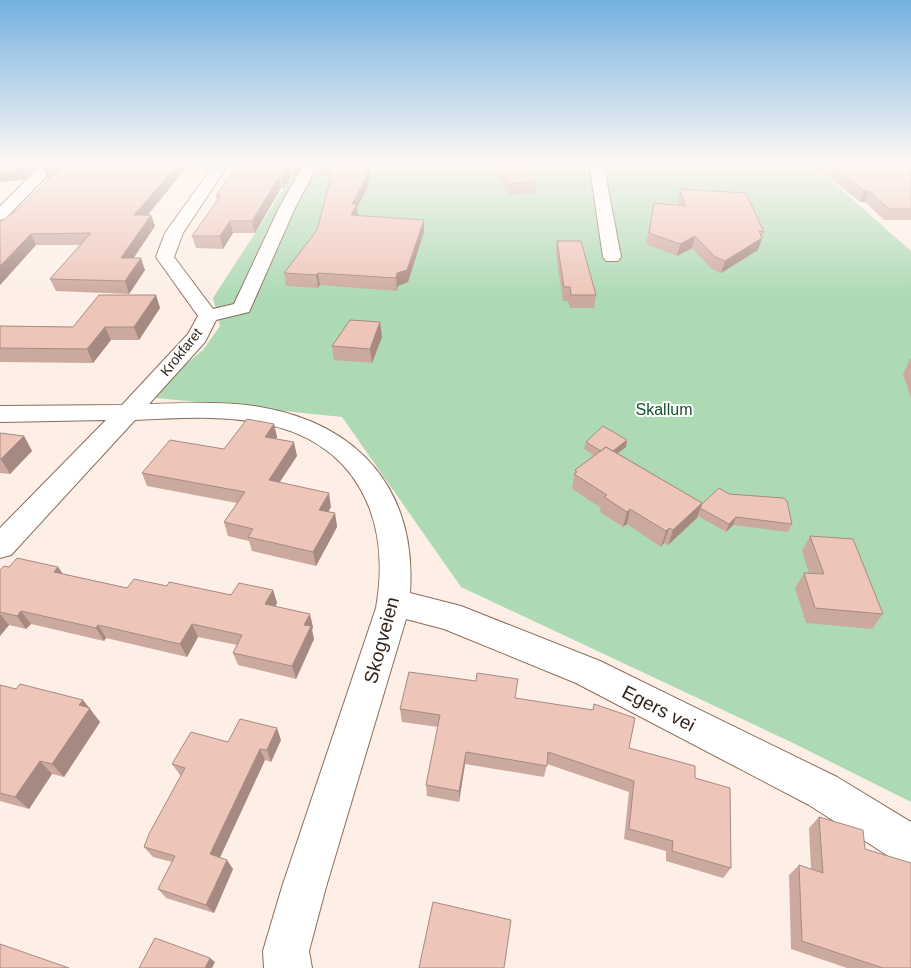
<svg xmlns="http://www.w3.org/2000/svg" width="911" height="968" viewBox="0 0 911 968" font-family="Arial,sans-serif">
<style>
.green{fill:#addab5}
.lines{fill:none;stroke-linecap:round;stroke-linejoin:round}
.street-casing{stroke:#8b6c59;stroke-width:2}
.street{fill:#fff;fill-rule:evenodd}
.wall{fill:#cca99f}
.shaded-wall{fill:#a68a82}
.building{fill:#edc5b9;stroke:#a68a82}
.labels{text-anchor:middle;stroke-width:4;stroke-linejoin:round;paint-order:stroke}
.far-street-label{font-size:14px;fill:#32251d;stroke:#fff}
.park-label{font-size:16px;fill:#105227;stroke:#fff}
.near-street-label{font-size:19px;fill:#32251d;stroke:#fff}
</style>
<rect width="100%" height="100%" fill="#fdefe6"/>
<path class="green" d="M301,162H810L911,251V802L793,743L461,587L342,417L147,397L203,350L220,326L213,298Z"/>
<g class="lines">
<defs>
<path id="street" d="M45,162H60L6,218L0,220V206Z
M216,162H230L183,233L174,257L213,309L234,304L279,208L305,162H319L295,208L249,312L216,320L205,342L149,404C186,403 224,401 260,407C360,424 417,491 410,593L461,606L600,661L837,777L911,822V867L896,861L809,805L576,683L444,629L406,619L326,887L309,951L312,968H264L263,951L282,887L376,608C392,518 356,440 260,423C219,415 177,418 135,420L11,555L0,558V528L106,420L0,422V406L122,405L188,334L198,316L156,257L165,233Z
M589,162H603L621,257L618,261H606L603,257Z"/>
</defs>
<use href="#street" class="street-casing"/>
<use href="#street" class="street"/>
</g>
<path class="wall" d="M191,162L147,215H151L155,226L134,258L145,270L129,294L56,291L50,279L80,245H36L0,285V222L17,210L51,178H47L43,168Z
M240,162H304L295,176H291L284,188H281L255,233H233L223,249L196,248L192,236L217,201L216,195Z
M373,162L367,189L357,207L358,216L424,220V232L408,282L398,286L397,291L320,285L318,288L286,286L284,273L317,230L331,176H314L312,165Z
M495,162L536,182L535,193L509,195L495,172Z
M810,162H911V220H884L865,202H860Z
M680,189L764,232L758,250L721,273L712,269L692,248L677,256L646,244L654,203L679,206L677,200Z
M557,241L596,295L594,308H570L568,301H563L556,254Z
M156,295L160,308L139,340H111L93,363L0,362V326L73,327Z
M380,322L382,337L372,363L334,360L332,346Z
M910,359H911V398L903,374Z
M274,424L277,437L276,439L297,456L280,482L331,507L328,512L335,513L337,527L316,566L252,551L249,541L228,536L224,522L237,503L147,486L142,473L224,449Z
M0,433L24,436L32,451L10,474L0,473Z
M627,440L626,447L618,453L702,503V504L729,494L792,524L788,532L733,525L726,532L698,516L697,518L668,545L664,543L661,547L627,524L623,527L600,512L601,508L572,489L575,470L594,455L584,449L586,442Z
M810,536L883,614L872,629L806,623L795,588L804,573H809L802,551Z
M9,567H58L63,574L127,588L167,586L231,595L273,590L277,603L275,607L313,627L312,630L314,639L296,679L238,665L233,653L237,645L198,637L187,657L106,638L104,641L31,624L26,629L9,625L0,636V570Z
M476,681L516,698L695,778L731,868L723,878L666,861V851L624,839L629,792L547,764L544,777L465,764L459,802L427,796L426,785L438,727L402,722L400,709Z
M0,685L16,689L83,700L100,722L64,777L52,774L29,809L0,801Z
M281,740L271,762L265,760L220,857L233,869L214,913L166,898L158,889L172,862L153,857L144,847L181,776L180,775L172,764L228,742Z
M819,817L865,849L911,968H847L791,949L789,875L799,865L811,869L809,828Z"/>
<path class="shaded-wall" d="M28,162H43L24,180L0,182V171Z
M180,162H191L138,227L134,215Z
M296,162H304L295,176L293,165Z
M370,162H373L367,189L357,207L358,216L351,215L352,204Z
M289,165L291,176L284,188L282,177Z
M63,166L68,177L47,178L43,168Z
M279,177L281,188L255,233L252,221Z
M864,191H869L865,202H860Z
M151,215L155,226L125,270L121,258Z
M424,220V232L408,282L398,286L397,291L396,278L397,273Z
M230,221L233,233L223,249L220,236Z
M31,234L36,245L0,285V266Z
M695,236L692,248L677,256L680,244Z
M762,238L758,250L721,273L725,261Z
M141,258L145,270L129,294L125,281Z
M318,273L320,285L318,288L316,275Z
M156,295L160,308L139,340L134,327Z
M380,322L382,337L372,363L370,349Z
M105,327L111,340L93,363L87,349Z
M274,424L277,437L269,450L265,437Z
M24,436L32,451L10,474L1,459Z
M627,440L626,447L606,462L608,455Z
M294,442L297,456L272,493L269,480Z
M329,493L331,507L321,524L319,510Z
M702,503L697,518L668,545L673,530Z
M630,509L627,524L623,527L627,512Z
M335,513L337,527L316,566L313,552Z
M736,517L733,525L726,532L729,524Z
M669,528L664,543L661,547L666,531Z
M58,567L67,580L54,572Z
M273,590L277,603L270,618L265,604Z
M21,611L31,624L26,629L17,616Z
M0,614L9,625L0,636Z
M310,614L313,627L312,630L314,639L296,679L292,666L304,625Z
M192,624L198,637L187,657L180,644Z
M98,625L106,638L104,641L96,628Z
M83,700L100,722L64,777L52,764L79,705Z
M277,728L281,740L271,762L267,750Z
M260,749L265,760L217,864L210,854Z
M466,752L465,764L459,802V791Z
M40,761L52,774L29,809L15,797Z
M227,860L233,869L214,913L206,905Z
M210,958L215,962L212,968H205Z"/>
<path class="building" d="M0,162H28L19,169L0,171Z
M48,162H180L134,215H151L121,258H141L125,281L50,279L91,233L31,234L0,266V222L17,210L63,166L43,168Z
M240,162H296L293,165H289L282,177H279L252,221H230L220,236H192L221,195H216Z
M314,162H370L366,178L352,204H357L351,215L424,220L407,270L397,273L396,278L318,273L316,275L284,273L317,230L334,165H312Z
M495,162H521L536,182L509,184Z
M827,162H911V209H889L869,191H864Z
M680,189L746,193L764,232L759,231L762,238L725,261L715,257L695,236L680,244L649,233L654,203L685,206Z
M557,241H581L596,295H571L570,287H564Z
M99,295H156L134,327H105L87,349L0,348V326L73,327Z
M350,320L380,322L370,349L332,346Z
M247,419L274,424L265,437L294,442L269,480L329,493L319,510L335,513L313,552L248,537L253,529L224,522L245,492L142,473L170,440L224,449Z
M603,426L627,440L613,451L606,447L601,451L586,442Z
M0,433L24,436L1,459H0Z
M606,447L702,503L673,530L669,528L666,531L630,509L627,512L604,497L607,495L574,474L577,472L575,470Z
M719,488L729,494L783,498L787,501L792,524L736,517L729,524L700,508L702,504Z
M810,536L853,539L883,614L815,608L804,573L824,574Z
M17,558L58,567L54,572L127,588L134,579L167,586L169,582L231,595L239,583L273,590L265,604L310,614L304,625L311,626L292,666L233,653L242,635L192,624L180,644L98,625L96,628L21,611L17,616L0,612V570L4,566L9,567Z
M409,672L476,681L477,673L518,679L515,698L593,710L594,704L635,718L629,748L695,766V778L730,788L731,868L672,851L673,841L629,829L634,781L548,752L547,766L466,752L459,791L426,785L440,715L400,709Z
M20,684L83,700L79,705L90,708L52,764L40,761L15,797L0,793V685L16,689Z
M240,719L277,728L267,750L260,749L210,854L227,860L206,905L158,889L175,856L144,847L149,834L185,768L172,764L191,732L228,742Z
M819,817L863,830L865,849L911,863V968H883L802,941L799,865L823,873Z
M433,902L511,920L504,968H419Z
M155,938L210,958L205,968H139Z
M0,944L69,968H0Z"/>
<linearGradient id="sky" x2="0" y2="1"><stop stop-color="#74b1e0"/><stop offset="0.55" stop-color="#fef8f4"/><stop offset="1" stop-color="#fef8f4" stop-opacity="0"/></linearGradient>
<rect width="911" height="297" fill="url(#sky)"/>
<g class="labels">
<g class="far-street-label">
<text transform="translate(181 352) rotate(-51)" y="5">Krokfaret</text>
</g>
<g class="park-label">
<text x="664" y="415">Skallum</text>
</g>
<g class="near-street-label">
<text transform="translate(381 640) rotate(-75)" y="7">Skogveien</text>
<text transform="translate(659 708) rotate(27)" y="7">Egers vei</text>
</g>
</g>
</svg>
